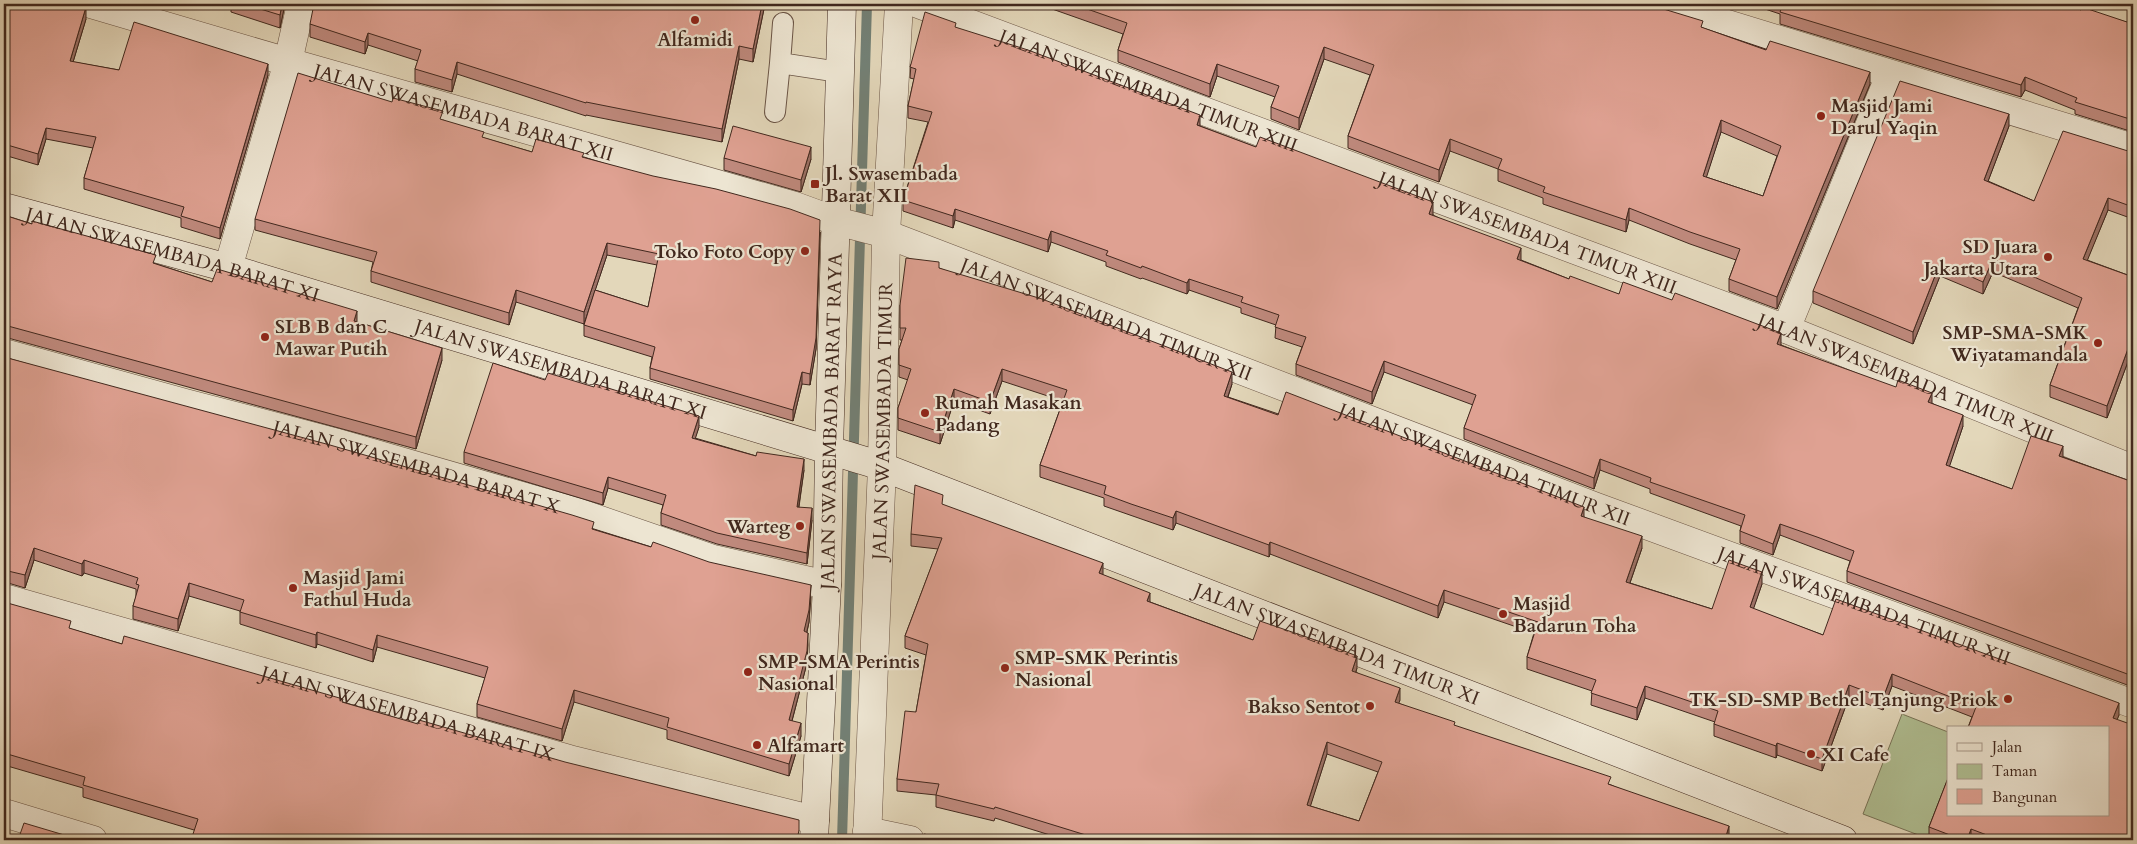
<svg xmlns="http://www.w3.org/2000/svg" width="2137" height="844" viewBox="0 0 2137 844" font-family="Cardo,serif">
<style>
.green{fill:#b0bf93;stroke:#787458}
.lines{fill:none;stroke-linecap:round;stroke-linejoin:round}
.stream{stroke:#738075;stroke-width:10}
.lane-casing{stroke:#6a5445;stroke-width:22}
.street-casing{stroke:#6a5445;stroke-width:29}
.secondary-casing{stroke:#41281e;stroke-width:29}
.lane{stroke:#ede5d2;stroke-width:20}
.street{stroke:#ede5d2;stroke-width:28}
.secondary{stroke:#ede5d2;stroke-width:28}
.wall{fill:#c08a7e;stroke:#41281e;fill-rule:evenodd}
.shaded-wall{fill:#9c7166;stroke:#41281e}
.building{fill:#dfa192;stroke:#41281e;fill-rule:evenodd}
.poi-dot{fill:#8f2418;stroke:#ede5d2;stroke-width:2}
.labels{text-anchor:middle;stroke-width:4.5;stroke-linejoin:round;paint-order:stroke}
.poi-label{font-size:19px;font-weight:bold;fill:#41281e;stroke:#ede5d2;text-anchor:start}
.street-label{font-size:19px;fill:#41281e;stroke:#ede5d2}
</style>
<rect width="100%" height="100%" fill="#e3d7ba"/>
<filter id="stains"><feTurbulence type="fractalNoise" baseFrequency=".004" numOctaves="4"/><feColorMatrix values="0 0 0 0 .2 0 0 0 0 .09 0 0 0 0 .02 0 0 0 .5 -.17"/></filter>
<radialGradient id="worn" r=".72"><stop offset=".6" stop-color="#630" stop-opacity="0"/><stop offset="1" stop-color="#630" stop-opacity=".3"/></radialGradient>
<path class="green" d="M1902,714L1948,732V790L1929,839L1863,814Z"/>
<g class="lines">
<path class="stream" d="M842,840L867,4"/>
<defs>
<path id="lane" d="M783,23L780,63L839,72
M775,112L780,63"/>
<g id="street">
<path id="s1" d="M91,4L288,62L795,206L836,221L886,234L1594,506L2133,704"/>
<path id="s2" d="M918,4L1786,329L2133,469"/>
<path d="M1662,4L2133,148"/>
<path d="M228,268L288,62L301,4"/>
<path d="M1786,329L1890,75"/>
<path id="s3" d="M4,353L185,403L334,442L577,512L713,559L827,585"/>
<path id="s4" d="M4,598L569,759L815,820"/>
<path d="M4,813L93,840"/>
<path d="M867,831L910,840"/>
<path id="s5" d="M867,840L882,466L886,234L899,4"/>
</g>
<g id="secondary">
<path id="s6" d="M4,207L228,268L875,464L1843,840"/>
<path id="s7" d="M814,840L827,585L829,449L842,4"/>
</g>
</defs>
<use href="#lane" class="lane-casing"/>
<use href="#street" class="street-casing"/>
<use href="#secondary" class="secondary-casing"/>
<use href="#lane" class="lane"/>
<use href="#street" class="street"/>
<use href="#secondary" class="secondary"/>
</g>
<path class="wall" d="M4,4L86,19L73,62L119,70L268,75L220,239L181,227V218L84,189V178L93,148L46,139L38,165L4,155Z
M229,4H285L280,28L231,12V4Z
M765,4L753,62L739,59L722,142L586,115V116L457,74L452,92L415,82V69L418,61L368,45L365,54L310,37V24Z
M1038,4H1653L1657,7L1703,28L1870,84L1777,309L1729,291V279L1736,260L1690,244L1629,220L1626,232L1543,204V198L1498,181V169L1450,151L1439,182L1348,148V136L1370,75L1324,59L1299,130L1271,119V107L1275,97L1217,76L1210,97L1118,62V50L1123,34ZM1721,132L1777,156L1763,196L1706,177Z
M1750,4H2064L2133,24V132L2075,114V110L2025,90L2021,97L1780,24V14Z
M956,28L1200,126L1433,214V215L1521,260L1569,279L1781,344V345L1932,403L1963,426L1949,466L2012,489L2063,457L2133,482L2130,686L1847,582V571L1850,561L1817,549L1780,535L1773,555L1740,543V531L1741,526L1650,493V489L1600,470L1594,489L1464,439V428L1473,405L1384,372L1372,404L1296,375V364L1302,347L1275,338L1276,325L1241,313V308L1189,290L1187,294L1142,278L1141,279L1106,266V262L1051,242L1048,252L955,220L953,228L903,211V200L928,122L908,118V106L914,79L910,78L911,64Z
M443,120L484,138L532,152L584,157L820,232L816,349L810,385L802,384L793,421L650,379V368L652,357L584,336V324L516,302L509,325L371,282V271L373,262L255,230V219ZM607,255L657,265L648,307L595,290Z
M2009,126L1988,181L2034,201L2128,151H2133V219L2108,210L2087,260L2133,277V348L2107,418L2050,397V385L2078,308L1993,272L1983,294L1940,276L1913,344L1813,303V291Z
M724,158L811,159L801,192L724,170Z
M4,215L32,224L212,282L357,322L442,360L416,449L8,338H4Z
M939,268L1232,384L1228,397L1584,517L1642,548L1630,583L1712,609L1762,584L1753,609L1823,635L2119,715L2117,719L2133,840H1932L1929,839V827L1972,717L1892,686L1883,710L1849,697L1822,771L1777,755L1776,758L1714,736V724L1715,722L1645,698L1637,720L1591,705L1592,691L1527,669V657L1534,633L1444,602L1438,618L1270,554L1269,557L1176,523L1173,530L1104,506V498L1040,477V465L1063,401L1002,381L990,414L954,401L940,444L898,430V408L908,380L899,377V349L902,340H900V305Z
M4,357L594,529L811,597L809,622L807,632L808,645L807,663L792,721L801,736L789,776L667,739V730L574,702L562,741L477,717V704L485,678L377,647L373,662L317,644L316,648L240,624V611L189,596L178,631L133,619V606L136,597V589L84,573L82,576L34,560L25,588L8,583H4Z
M545,380L699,427L695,438L804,470L799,507L812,520L807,564L717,544L661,525V513L663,505L608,488L603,505L464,463V452Z
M943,505L1103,575L1150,602L1253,640L1357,668L1356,672L1400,700L1398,703L1455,726L1611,785L1737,840H1066L995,818L994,821L936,807V795L897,791V779L916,712L926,655L905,648V636L938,549L911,546V534ZM1327,754L1378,772L1359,821L1310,806Z
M4,602L71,629L122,644L343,702L799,840L194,830L83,797V788L4,765Z"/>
<path class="shaded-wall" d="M282,4H285L280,28V15Z
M762,4H765L753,62V49Z
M86,7V19L70,72V61Z
M368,33V45L365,54V42Z
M739,46V59L722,142V129Z
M1324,47V59L1299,130V118Z
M457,62V74L452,92V80Z
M268,64V75L220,239V228Z
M1217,64V76L1210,97V84Z
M1870,72V84L1777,309V297Z
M2025,77V90L2021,97V85Z
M2009,114V126L1984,192V180Z
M1200,115V126L1197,125Z
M1721,120V132L1703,188V176Z
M46,128V139L38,165V154Z
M1450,139V151L1439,182V170Z
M811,147V159L801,192V180Z
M2108,198V210L2083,271V259Z
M1433,202V214L1429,225V214Z
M1629,208V220L1626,232V220Z
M955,209V220L953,228V216Z
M1051,231V242L1048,252V240Z
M820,232L816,349L810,385V374Z
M607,243V255L584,324V312Z
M1521,248V260L1517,270V259Z
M1993,259V272L1983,294V282Z
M1940,263V276L1913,344V332Z
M1189,279V290L1187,294V283Z
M516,290V302L509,325V313Z
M357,311V323L354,321Z
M1781,333V344L1777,356V344Z
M2133,335V348L2107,418V406Z
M442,348V360L416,449V437Z
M1384,361V372L1372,404V392Z
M1002,369V381L990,414V402Z
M802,372V384L793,421V410Z
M1232,372V384L1224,408V396Z
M954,389V401L940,444V432Z
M1932,393V405L1928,402Z
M1963,415V426L1946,477V465Z
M699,416V427L692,449V438Z
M2063,446V458L2059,456Z
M804,459V470L797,518V507Z
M1600,459V470L1594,489V478Z
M608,477V488L603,505V493Z
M1584,507V519L1581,516Z
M812,508V520L807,564V553Z
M1176,511V523L1173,530V518Z
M1780,524V535L1773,555V544Z
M1642,536V548L1626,594V582Z
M1270,542V554L1269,557V545Z
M34,548V560L25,588V575Z
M84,560V573L82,576V564Z
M1103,563V575L1099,573Z
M1762,572V584L1750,619V607Z
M189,583V596L178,631V619Z
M811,585L809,622L804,644V631Z
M1444,590V602L1438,618V606Z
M1150,593V605L1147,601Z
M317,632V644L316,648V635Z
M808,633L807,663L789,732V720Z
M377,635V647L373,662V650Z
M1357,656V668L1352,683V671Z
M2133,667V678L2130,686V675Z
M1892,674V686L1883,710V698Z
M1849,685V697L1822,771V759Z
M1645,686V698L1637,720V708Z
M1400,688V700L1395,714V702Z
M574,690V702L562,741V729Z
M2119,703V715L2113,730V718Z
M801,723V736L789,776V764Z
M1327,742V754L1307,817V805Z
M1777,743V755L1776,758V746Z
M1729,826V837L1726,836Z
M1971,829V840H1967Z"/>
<path class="building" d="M4,4H81L86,7L70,61L119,70L134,22L268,64L220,228L181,216L184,207L84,178L96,137L46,128L38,154L4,144Z
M244,4H282L280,15Z
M314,4H762L753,49L739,46L722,129L586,102V103L457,62L452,80L415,69L421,50L368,33L365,42L310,24Z
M1073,4H1653L1657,7L1703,21L1701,27L1766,50L1770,41L1870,72L1777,297L1729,279L1740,249L1690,232L1629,208L1626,220L1543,192L1545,187L1498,169L1502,159L1450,139L1439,170L1348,136L1374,65L1324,47L1299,118L1271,107L1279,86L1217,64L1210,84L1118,50L1127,23ZM1721,120L1781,146L1763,196L1703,176Z
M1783,4H2064L2081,10L2082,7L2133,24V120L2075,102L2077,98L2025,77L2021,85L1780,12Z
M925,12L956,23L955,27L1028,50L1200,115L1197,125L1256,147L1260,137L1433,202L1429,214L1521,248L1517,259L1569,279L1570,276L1619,294L1623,282L1672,300L1675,293L1781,333L1777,344L1896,387L1898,380L1932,393L1928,402L1963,415L1946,465L2012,489L2031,436L2063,446L2059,456L2133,482V667L2130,675L1847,571L1854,551L1817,537L1780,524L1773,544L1740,531L1745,515L1650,482L1651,478L1600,459L1594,478L1464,428L1476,395L1384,361L1372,392L1296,364L1306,337L1275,327L1279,315L1241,302L1243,297L1189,279L1187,283L1142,266L1141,268L1106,255L1108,251L1051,231L1048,240L955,209L953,216L903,200L932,112L908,106L916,69L910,67L911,64Z
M298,73L392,102L393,98L443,111L440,119L484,132L482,137L532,152L536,139L584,153L582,157L653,176L716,189L790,209L820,220L816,338L810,374L802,372L793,410L650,368L655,347L584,325L595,290L648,307L659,254L607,243L584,312L516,290L509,313L371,271L377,252L255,219Z
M1900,81L2009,114L1984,180L2034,201L2063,131L2128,151H2133V207L2108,198L2083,259L2133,277V335L2107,406L2050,385L2082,298L1993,259L1983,282L1940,263L1913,332L1813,291Z
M733,126L811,147L801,180L724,158Z
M4,215L32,224V221L156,255L153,263L212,282L217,269L224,271L357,311L354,321L442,348L416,437L8,326H4Z
M906,258L939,262V268L1042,299L1232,372L1224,396L1278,415L1286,392L1584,507L1581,516L1642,536L1626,582L1712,609L1729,560L1762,572L1750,607L1823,635L1836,599L2119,703L2113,718L2133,725V840H2000L1971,829L1967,840H1963L1929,827L1948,778V815H2108V728H1968L1976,707L1892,674L1883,698L1849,685L1822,759L1777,743L1776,746L1714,724L1718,711L1645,686L1637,708L1591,693L1596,680L1527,657L1538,622L1444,590L1438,606L1270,542L1269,545L1176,511L1173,518L1131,504L1104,494L1106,486L1040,465L1067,390L1002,369L990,402L954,389L940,432L898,418V408L911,369L899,365V349L906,328H900V305Z
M4,357L330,445L572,515L594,522L592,529L651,547L653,542L709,562L811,585L809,610L804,631L808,633L807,651L789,720L801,723L789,764L667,727L669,718L574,690L562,729L477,704L488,667L377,635L373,650L317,632L316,635L240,612L244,600L189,583L178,619L133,606L139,585L136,584L138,578L84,560L82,564L34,548L25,575L8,571H4Z
M493,363L545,380L548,373L594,387L595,384L699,416L692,438L756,456L757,452L804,459L797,507L812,508L807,553L717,533L661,513L666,495L608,477L603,493L464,452Z
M915,485L943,495L942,504L1103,563L1099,573L1150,593L1147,601L1253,640L1260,621L1321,642L1357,656L1352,671L1400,688L1395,702L1455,722L1454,725L1611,777L1608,784L1729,826L1726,836L1737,840H1102L995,807L994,809L936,795L939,784L897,779L905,711L916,712L928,644L905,636L942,538L911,534ZM1327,742L1382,762L1359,821L1307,805Z
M4,602L71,621L69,628L122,644L124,636L343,699L342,702L418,724L419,720L565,762L799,820V830L797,840H191L198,819L83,785L85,777L4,753Z
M24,823L81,840H18Z
M924,834L929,835L928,840H920Z"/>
<g class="poi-dot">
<circle cx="695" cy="20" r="5"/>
<circle cx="1821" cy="116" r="5"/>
<rect x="810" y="179" width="10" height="10" rx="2.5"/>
<circle cx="805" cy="251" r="5"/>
<circle cx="2048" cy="257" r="5"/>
<circle cx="265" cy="337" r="5"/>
<circle cx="2098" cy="343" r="5"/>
<circle cx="925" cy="413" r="5"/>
<circle cx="800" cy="526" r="5"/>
<circle cx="293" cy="588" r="5"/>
<circle cx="1503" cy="614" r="5"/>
<circle cx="1005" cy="668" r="5"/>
<circle cx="748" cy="672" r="5"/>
<circle cx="2008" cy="699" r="5"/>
<circle cx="1370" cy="706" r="5"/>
<circle cx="757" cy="745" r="5"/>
<circle cx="1811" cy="754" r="5"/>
</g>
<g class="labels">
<g class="poi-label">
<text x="695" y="46" text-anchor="middle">Alfamidi</text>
<text x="1831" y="112">Masjid Jami<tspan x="1831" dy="22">Darul Yaqin</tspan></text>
<text x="825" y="180">Jl. Swasembada<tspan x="825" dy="22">Barat XII</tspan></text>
<text x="2038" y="253" text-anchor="end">SD Juara<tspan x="2038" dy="22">Jakarta Utara</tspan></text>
<text x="795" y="258" text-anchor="end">Toko Foto Copy</text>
<text x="275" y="333">SLB B dan C<tspan x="275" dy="22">Mawar Putih</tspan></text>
<text x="2088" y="339" text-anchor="end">SMP-SMA-SMK<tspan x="2088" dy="22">Wiyatamandala</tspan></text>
<text x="935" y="409">Rumah Masakan<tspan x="935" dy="22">Padang</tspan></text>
<text x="790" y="533" text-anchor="end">Warteg</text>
<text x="303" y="584">Masjid Jami<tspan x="303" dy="22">Fathul Huda</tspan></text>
<text x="1513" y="610">Masjid<tspan x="1513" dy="22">Badarun Toha</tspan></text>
<text x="1015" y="664">SMP-SMK Perintis<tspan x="1015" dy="22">Nasional</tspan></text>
<text x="758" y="668">SMP-SMA Perintis<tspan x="758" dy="22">Nasional</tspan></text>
<text x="1998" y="706" text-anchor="end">TK-SD-SMP Bethel Tanjung Priok</text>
<text x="1360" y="713" text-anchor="end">Bakso Sentot</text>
<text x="767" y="752">Alfamart</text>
<text x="1821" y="761">XI Cafe</text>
</g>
<g class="street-label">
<text dy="7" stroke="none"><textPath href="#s2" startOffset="246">JALAN SWASEMBADA TIMUR XIII</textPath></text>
<text dy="7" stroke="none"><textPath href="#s1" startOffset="388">JALAN SWASEMBADA BARAT XII</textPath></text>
<text dy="7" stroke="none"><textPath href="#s2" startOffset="651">JALAN SWASEMBADA TIMUR XIII</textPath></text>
<text dy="7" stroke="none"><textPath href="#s6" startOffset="175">JALAN SWASEMBADA BARAT XI</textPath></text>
<text dy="7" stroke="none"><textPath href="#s1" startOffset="1064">JALAN SWASEMBADA TIMUR XII</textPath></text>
<text dy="7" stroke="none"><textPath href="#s6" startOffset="580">JALAN SWASEMBADA BARAT XI</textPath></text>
<text dy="7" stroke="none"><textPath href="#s2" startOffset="1056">JALAN SWASEMBADA TIMUR XIII</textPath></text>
<text dy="7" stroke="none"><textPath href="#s7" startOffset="419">JALAN SWASEMBADA BARAT RAYA</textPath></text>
<text dy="7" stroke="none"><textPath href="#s5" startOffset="419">JALAN SWASEMBADA TIMUR</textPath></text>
<text dy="7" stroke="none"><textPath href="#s1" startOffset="1469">JALAN SWASEMBADA TIMUR XII</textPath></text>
<text dy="7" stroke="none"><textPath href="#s3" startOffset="428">JALAN SWASEMBADA BARAT X</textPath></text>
<text dy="7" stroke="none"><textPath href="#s1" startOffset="1874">JALAN SWASEMBADA TIMUR XII</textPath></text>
<text dy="7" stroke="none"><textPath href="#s6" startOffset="1404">JALAN SWASEMBADA TIMUR XI</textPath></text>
<text dy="7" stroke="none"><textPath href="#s4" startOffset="420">JALAN SWASEMBADA BARAT IX</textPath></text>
</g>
</g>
<rect width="2137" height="844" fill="none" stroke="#e3d7ba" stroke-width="20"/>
<rect x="5" y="5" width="2127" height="834" fill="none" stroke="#41281e" stroke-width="2.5"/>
<rect x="10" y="10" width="2117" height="824" fill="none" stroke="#41281e"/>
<rect x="1947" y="726" width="162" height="90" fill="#ede5d2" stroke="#a8998a"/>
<rect x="1957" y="743" width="25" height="8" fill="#ede5d2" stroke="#a8998a"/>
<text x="1992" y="752" font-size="15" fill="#41281e">Jalan</text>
<rect x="1957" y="764" width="25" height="15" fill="#b0bf93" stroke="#a8998a"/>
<text x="1992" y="776" font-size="15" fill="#41281e">Taman</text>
<rect x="1957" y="789" width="25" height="15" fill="#dfa192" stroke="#a8998a"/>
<text x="1992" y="802" font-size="15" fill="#41281e">Bangunan</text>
<rect width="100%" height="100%" filter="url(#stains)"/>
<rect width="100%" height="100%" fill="url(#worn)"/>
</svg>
